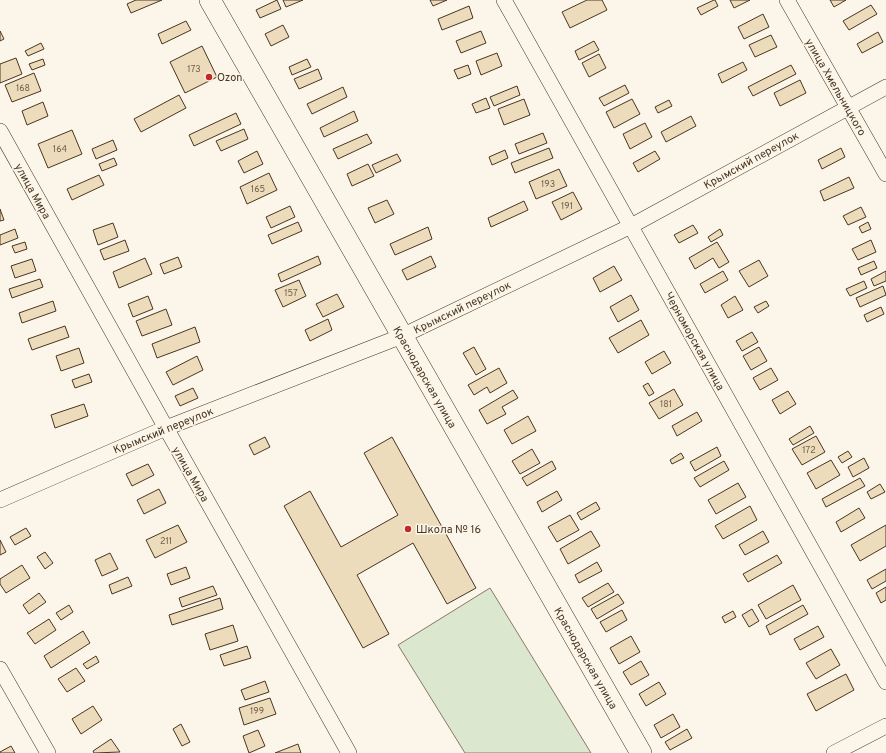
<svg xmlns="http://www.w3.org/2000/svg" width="886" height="753" viewBox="0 0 886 753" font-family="Overpass,sans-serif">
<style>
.green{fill:#dce7d0;stroke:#887966}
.building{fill:#ecdcbc;stroke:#4a3520}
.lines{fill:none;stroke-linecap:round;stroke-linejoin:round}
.street-casing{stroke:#4a3520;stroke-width:16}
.secondary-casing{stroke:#4a3520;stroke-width:22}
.street{stroke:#fbf6e9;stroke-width:15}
.secondary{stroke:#fbf6e9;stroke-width:21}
.poi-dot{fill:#c62828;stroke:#fbf6e9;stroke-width:1.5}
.labels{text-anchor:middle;stroke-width:3;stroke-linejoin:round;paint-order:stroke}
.number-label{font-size:9px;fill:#725f47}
.poi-label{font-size:11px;fill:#4a3520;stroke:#fbf6e9;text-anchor:start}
.street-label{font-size:11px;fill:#4a3520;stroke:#fbf6e9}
</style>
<rect width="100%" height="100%" fill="#fbf6e9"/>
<path class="green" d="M490,588L591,753H465L398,645Z"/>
<path class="building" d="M136,0H162L131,13L127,4Z
M277,0L281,9L260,18L256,10Z
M283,0H303L286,7Z
M430,0H447L433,6Z
M587,0H602L607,10L570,28L562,12Z
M714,0H715L718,6L701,15L697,8Z
M730,0H750L734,8Z
M830,0H846L834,7Z
M871,5L877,14L849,30L843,21Z
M469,6L473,18L442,30L438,19Z
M763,14L769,27L744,39L738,27Z
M186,21L191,30L162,44L158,34Z
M283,25L289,37L271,46L265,34Z
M0,31L4,39L0,41Z
M481,31L486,43L461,53L456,41Z
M878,32L883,42L862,53L857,44Z
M771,35L777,47L755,57L749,45Z
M594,41L599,50L579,60L575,51Z
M41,43L44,49L28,56L25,51Z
M202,46L217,77L185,93L170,62Z
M497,53L502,66L481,75L476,61Z
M599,54L606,68L589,77L582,63Z
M16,58L22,74L0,83V64Z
M43,59L45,65L32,70L29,64Z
M307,59L311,67L292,75L289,67Z
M743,62L747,70L722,83L718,74Z
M468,65L471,74L458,79L454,70Z
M791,65L796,74L753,96L748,87Z
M318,69L322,79L299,89L294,79Z
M34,73L41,91L12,102L5,85Z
M800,80L806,93L780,106L774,93Z
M625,85L629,93L604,106L599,98Z
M517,86L520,95L494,106L490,97Z
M343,87L347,97L312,114L307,104Z
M179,95L186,108L141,132L134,119Z
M486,98L490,108L476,113L472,104Z
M524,99L530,115L504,125L498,109Z
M632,99L640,114L614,128L606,112Z
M669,100L672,106L658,113L655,107Z
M43,102L48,116L27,125L22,111Z
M354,111L358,121L324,137L320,128Z
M236,113L241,124L194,146L189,135Z
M691,116L696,126L666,142L661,132Z
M645,123L652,137L630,149L623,134Z
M244,129L248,139L221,151L216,141Z
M72,130L82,154L48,168L38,144Z
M543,133L547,143L519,154L515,144Z
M367,134L372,143L338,159L333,149Z
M113,140L117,150L96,159L92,149Z
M549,148L553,158L515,173L511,163Z
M841,148L845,157L822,169L818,160Z
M505,150L508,158L492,165L489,157Z
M257,151L263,164L244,173L238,161Z
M655,151L660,159L638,172L633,163Z
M397,154L401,161L376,173L372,165Z
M114,158L117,165L102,171L99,164Z
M368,164L374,176L352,186L347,174Z
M559,169L567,186L536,199L529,182Z
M269,173L277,190L247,204L240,187Z
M99,175L104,185L72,200L67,189Z
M849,177L854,188L824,201L820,191Z
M573,192L582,209L561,220L552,202Z
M387,200L394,214L375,223L368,208Z
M524,201L528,210L491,227L488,218Z
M290,206L295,217L271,228L266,217Z
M861,207L866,217L848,225L843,216Z
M0,209L4,220L0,221Z
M298,222L302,231L272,244L268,235Z
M868,222L871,229L862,233L859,227Z
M113,223L118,237L98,245L93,230Z
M693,225L698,233L679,243L674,235Z
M428,227L432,239L395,255L390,244Z
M15,229L18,238L0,245V235Z
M720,229L723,235L711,242L708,237Z
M125,240L129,251L104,260L100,250Z
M871,240L876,252L858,260L852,249Z
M25,242L27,249L15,253L12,246Z
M717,242L729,262L719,268L713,258L695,269L689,258Z
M318,256L321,264L281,282L278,274Z
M431,256L436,267L407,280L402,270Z
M178,257L182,267L164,274L160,264Z
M145,258L152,274L119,288L113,272Z
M32,259L36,271L15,278L11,266Z
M759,260L768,276L749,287L739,271Z
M874,261L877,268L861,275L858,268Z
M614,266L622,280L600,292L593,278Z
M723,271L728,280L705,293L700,284Z
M886,271V281L874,286L871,279Z
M40,279L43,287L12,298L9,289Z
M299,280L306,296L283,307L275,290Z
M864,281L867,288L850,296L846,289Z
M883,286L886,295L860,307L856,298Z
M337,294L344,307L323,317L316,304Z
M631,295L639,310L618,322L610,307Z
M148,296L153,309L133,317L128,304Z
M735,296L743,310L728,318L721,305Z
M53,301L56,311L22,323L19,313Z
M766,301L769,306L758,313L754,307Z
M881,307L884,314L867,322L864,315Z
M166,309L172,325L142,336L136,321Z
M328,319L332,330L310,341L305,330Z
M641,320L649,335L618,353L609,338Z
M65,326L69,337L32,350L28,339Z
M195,327L200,342L157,358L152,344Z
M752,332L758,342L742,351L736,341Z
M474,347L486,369L476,375L463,353Z
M759,347L767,361L751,370L743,356Z
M79,348L84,363L61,371L56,356Z
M664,351L671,363L652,374L645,362Z
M197,356L203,370L173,385L166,372Z
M499,368L507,383L490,393L487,387L474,395L468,385Z
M771,368L778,380L760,390L753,378Z
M89,374L92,382L75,388L72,380Z
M648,383L654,393L649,396L643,386Z
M193,388L198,398L180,406L175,396Z
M674,389L683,405L659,419L649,403Z
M513,390L518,398L502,407L506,414L487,424L479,410Z
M788,391L796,404L780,414L772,400Z
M84,404L88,416L55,428L51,415Z
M697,412L702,421L677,436L672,426Z
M528,416L536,431L512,444L504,430Z
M810,426L814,433L793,445L789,439Z
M816,436L825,452L802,465L792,449Z
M265,437L270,447L254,455L249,445Z
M392,437L476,588L447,604L413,543L357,575L389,634L363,648L284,506L310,491L341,547L398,515L364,453Z
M717,447L721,456L695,471L690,462Z
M532,449L540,463L520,474L512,461Z
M848,451L852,457L842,463L838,457Z
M681,453L684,458L672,464L670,460Z
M864,458L869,468L853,477L848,467Z
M831,460L840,475L816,489L807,473Z
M552,461L556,469L527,486L522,478Z
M724,461L729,470L700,487L694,478Z
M148,464L154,475L132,486L126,474Z
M860,478L865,486L826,507L822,499Z
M738,483L746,497L716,514L708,500Z
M880,484L885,492L871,499L867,492Z
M159,489L166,503L144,514L137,500Z
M557,491L562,500L542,512L537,502Z
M596,502L600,509L581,520L577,513Z
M750,506L757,520L723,539L715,526Z
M859,508L865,518L841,532L836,522Z
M570,515L579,530L557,542L548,527Z
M178,525L187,542L155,558L146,540Z
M886,525V546L860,561L851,545Z
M26,528L31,536L15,545L10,537Z
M591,531L600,546L568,564L560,549Z
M763,531L769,542L745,555L739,545Z
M0,540L6,552L0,555Z
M45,552L53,563L45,569L37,557Z
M110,553L118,569L102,576L95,560Z
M777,555L782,563L748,582L743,574Z
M597,562L602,571L579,583L575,575Z
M22,565L30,578L6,593L0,584V579Z
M186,567L190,578L171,585L167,574Z
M886,569V581L872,589L867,580Z
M128,577L132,586L112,594L109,585Z
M608,583L614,592L588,607L582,598Z
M793,585L801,600L766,619L758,605Z
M213,586L217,595L182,607L179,598Z
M886,587V600L881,603L876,593Z
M39,593L46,602L29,614L23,605Z
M618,594L624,603L597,619L591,609Z
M220,598L223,609L172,625L169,615Z
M69,605L73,612L61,620L56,613Z
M803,605L808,614L770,635L766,626Z
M752,609L759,621L749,627L742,615Z
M622,610L627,620L606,632L600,622Z
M733,611L736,617L725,623L722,617Z
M49,619L56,630L35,644L27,633Z
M233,625L238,641L210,650L205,634Z
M818,626L824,637L800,650L794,639Z
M83,631L90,643L51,668L44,656Z
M631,636L640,652L619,664L610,648Z
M247,646L251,658L224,666L220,655Z
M831,649L840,665L816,679L806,663Z
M96,656L99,662L87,669L83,664Z
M641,661L649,675L631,685L623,672Z
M76,668L85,681L67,692L58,679Z
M846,674L854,690L816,711L807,694Z
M265,681L269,692L245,700L241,690Z
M659,682L666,694L646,706L639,694Z
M270,698L276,714L244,725L239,708Z
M93,706L102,720L81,734L72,719Z
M673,714L680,727L661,738L654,725Z
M181,724L190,742L182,746L173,729Z
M687,729L692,738L670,750L665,742Z
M258,730L265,746L249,753L243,736Z
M111,739L120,752L94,753L93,751Z
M298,744L301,753H275Z
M11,746L15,753H0V752Z"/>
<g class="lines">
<defs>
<path id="street" d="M504,0L886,682
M787,0L886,174
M0,131L166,428L349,753
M0,500L166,428L402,336L631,226L886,87
M0,669L48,753
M834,753L886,726"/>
<path id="secondary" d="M210,0L641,753"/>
</defs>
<use href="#street" class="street-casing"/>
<use href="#secondary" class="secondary-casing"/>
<use href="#street" class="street"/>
<use href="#secondary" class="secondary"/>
</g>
<g class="poi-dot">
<circle cx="209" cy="77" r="4"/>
<circle cx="408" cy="529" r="4"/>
</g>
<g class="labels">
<g class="number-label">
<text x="194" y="72">173</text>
<text x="23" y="91">168</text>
<text x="60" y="152">164</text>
<text x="548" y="187">193</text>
<text x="258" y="192">165</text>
<text x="567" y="209">191</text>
<text x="291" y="296">157</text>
<text x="666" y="407">181</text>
<text x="809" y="453">172</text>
<text x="166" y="544">211</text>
<text x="257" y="714">199</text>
</g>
<g class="poi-label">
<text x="217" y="81">Ozon</text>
<text x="416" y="533">Школа № 16</text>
</g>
<g class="street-label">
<text transform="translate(836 87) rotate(60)" y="4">улица Хмельницкого</text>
<text transform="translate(751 160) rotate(-29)" y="4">Крымский переулок</text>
<text transform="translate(33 191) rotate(61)" y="4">улица Мира</text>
<text transform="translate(462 307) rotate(-26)" y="4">Крымский переулок</text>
<text transform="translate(695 341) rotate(61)" y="4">Черноморская улица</text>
<text transform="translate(425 377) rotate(60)" y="4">Краснодарская улица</text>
<text transform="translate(163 430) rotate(-22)" y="4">Крымский переулок</text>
<text transform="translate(191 474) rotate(60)" y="4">улица Мира</text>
<text transform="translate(586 658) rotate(60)" y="4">Краснодарская улица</text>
</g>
</g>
</svg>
